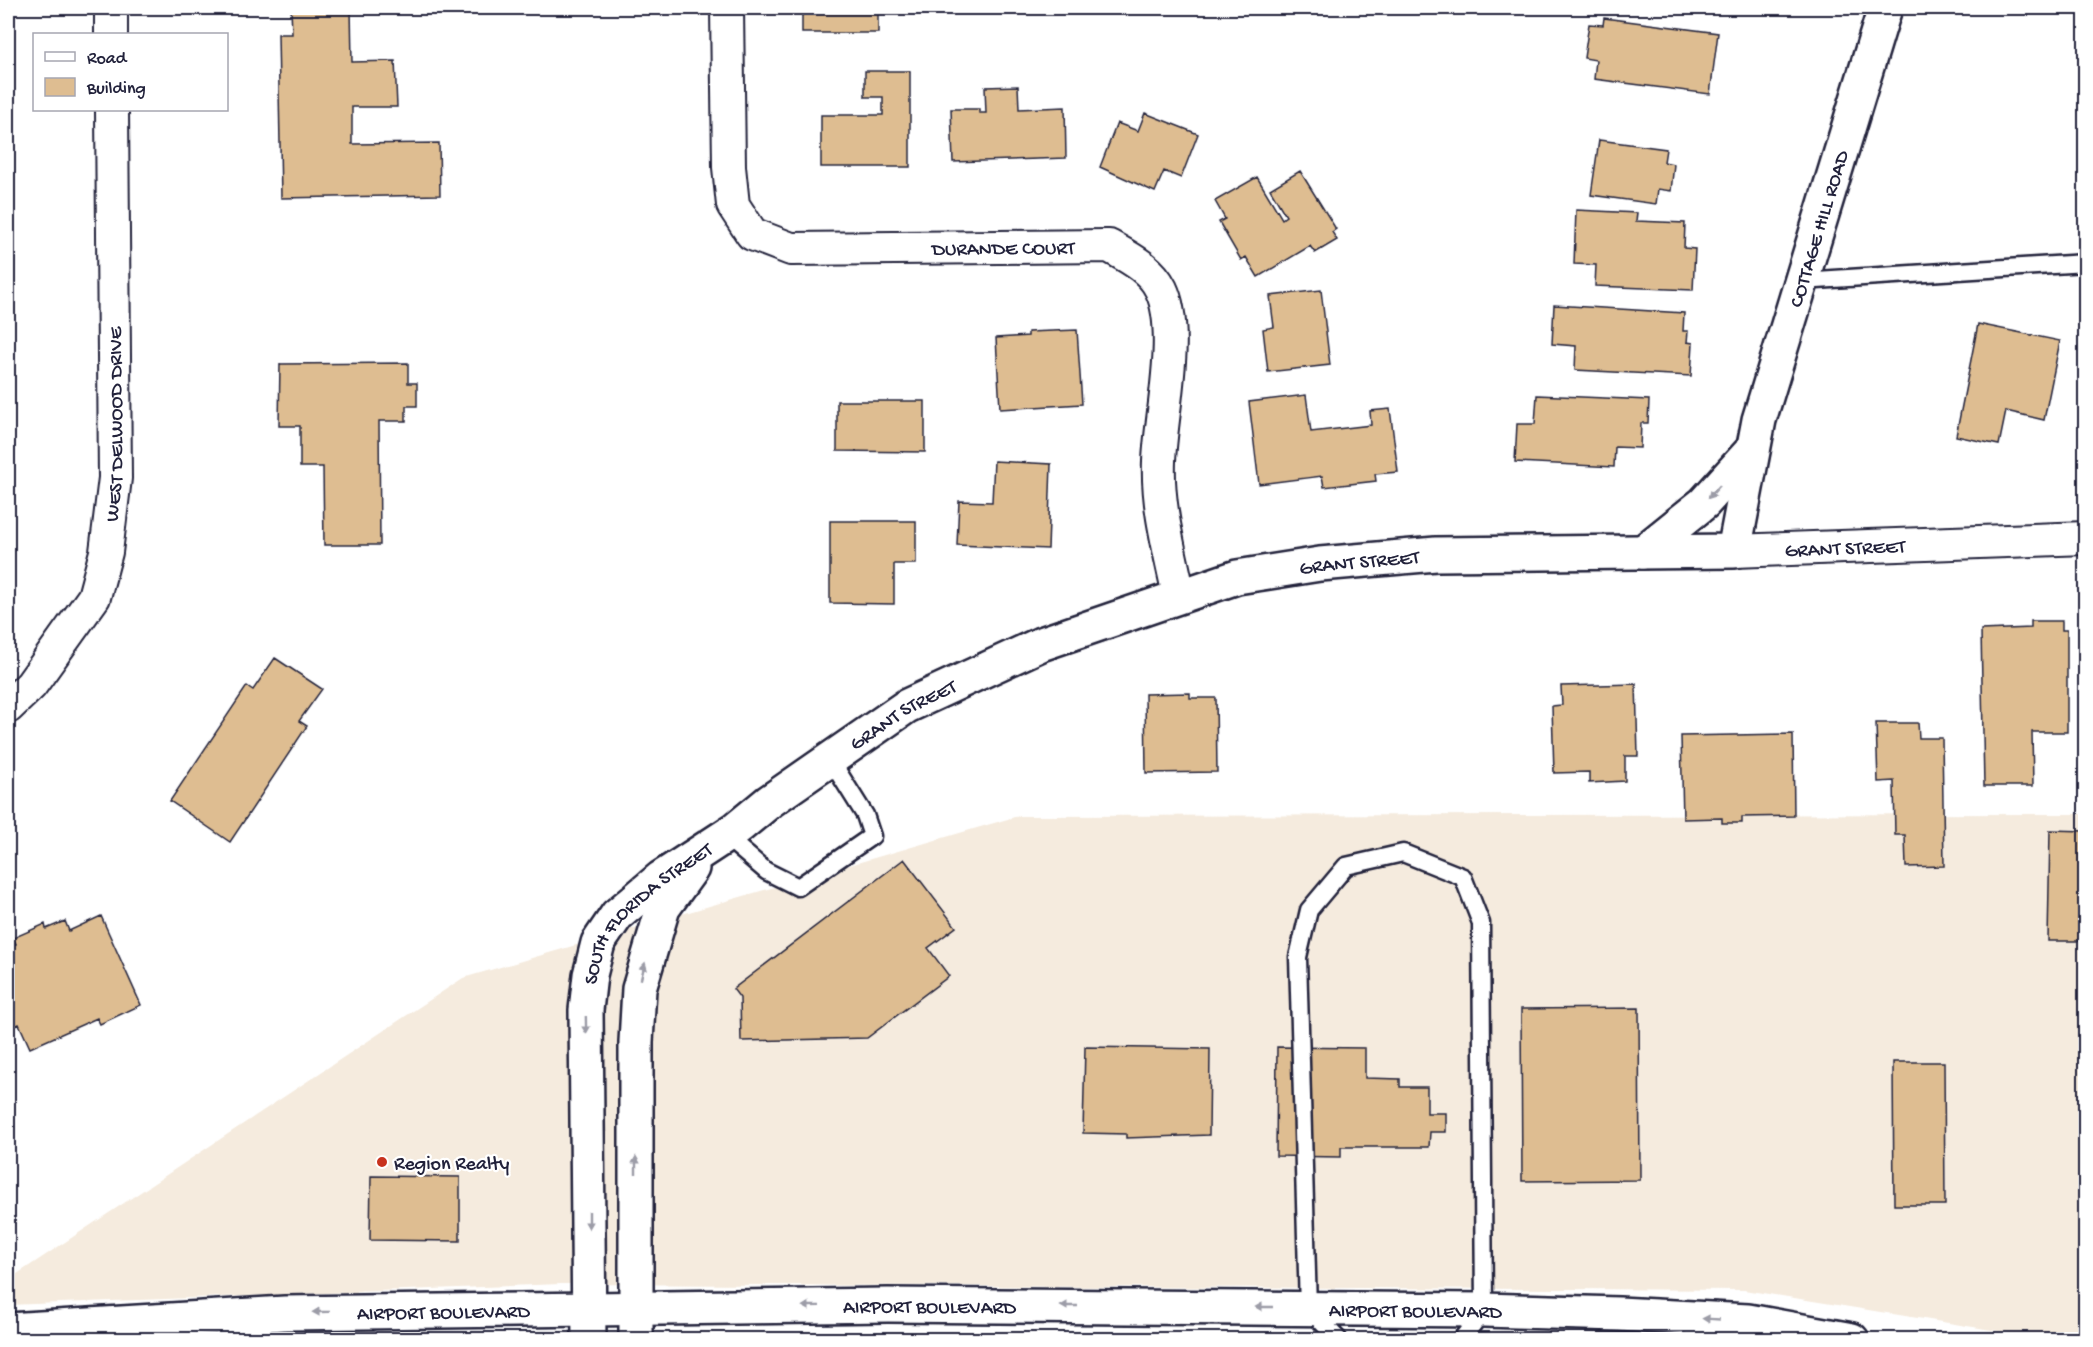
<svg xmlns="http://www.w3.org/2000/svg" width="2093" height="1347" viewBox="0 0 2093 1347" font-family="'Gochi Hand',sans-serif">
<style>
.built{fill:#f5ebde}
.building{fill:#debd91;stroke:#22223b;stroke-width:1.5}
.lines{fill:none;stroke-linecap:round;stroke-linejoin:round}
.lane-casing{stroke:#22223b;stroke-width:21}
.street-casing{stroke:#22223b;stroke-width:36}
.secondary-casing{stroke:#22223b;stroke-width:38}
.lane{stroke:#fff;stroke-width:16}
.street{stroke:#fff;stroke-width:32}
.secondary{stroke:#fff;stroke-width:33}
.oneway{fill:#9c9ca7}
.poi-dot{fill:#c8321e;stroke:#fff;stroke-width:2}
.labels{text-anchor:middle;stroke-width:4.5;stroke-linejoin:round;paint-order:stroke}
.street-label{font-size:20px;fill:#22223b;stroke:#fff}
.poi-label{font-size:20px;fill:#22223b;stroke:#fff;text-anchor:start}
</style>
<rect width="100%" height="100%" fill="#fff"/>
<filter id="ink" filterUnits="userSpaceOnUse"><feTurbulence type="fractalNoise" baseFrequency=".0167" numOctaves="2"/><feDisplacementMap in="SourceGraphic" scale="12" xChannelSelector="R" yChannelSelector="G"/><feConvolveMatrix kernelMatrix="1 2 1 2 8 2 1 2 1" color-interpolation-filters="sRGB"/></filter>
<g filter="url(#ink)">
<path class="built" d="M2085,814V1339H2047L1744,1290L561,1284L8,1305V1280L463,978L1018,816Z"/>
<path class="building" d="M291,8H351L352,62L395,61L397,107H352V144L439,143L440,195L281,198L278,34H292Z
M802,8H878V33H802Z
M1604,18L1718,33L1710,94L1594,79L1596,60L1584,58L1589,24L1603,25Z
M865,71H910V167H821V115H883V97H865Z
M1018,86L1019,109L1065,107L1066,158L953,162L951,109H979V113H986L985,87Z
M1145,113L1198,134L1181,178L1164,171L1155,192L1100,167L1117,123L1138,131Z
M1599,140L1666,149L1664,162L1674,164L1671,191L1658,189L1656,204L1591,195Z
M1300,171L1336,229L1332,232L1337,240L1315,253L1310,246L1258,277L1246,257L1241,260L1219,222L1225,219L1215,201L1257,177L1282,219L1286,216L1270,189Z
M1576,210L1637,213L1636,221L1685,223L1684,248L1695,249L1693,290L1595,286L1596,265L1574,264Z
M1321,290L1330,365L1268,372L1263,329L1274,327L1270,296Z
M1554,305L1684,313L1683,331H1688L1687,342L1693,343L1691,376L1575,370L1576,346L1552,344Z
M1978,324L2060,341L2044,420L2006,411L1999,445L1956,436Z
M1077,330L1082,404L1000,409L996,338L1028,336V332Z
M408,363V383H417V406H406V421H379L380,545H324L323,467H300V426H279L280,364Z
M1306,395L1311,432L1371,425L1370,411L1390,409L1398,472L1375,474L1376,481L1324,487L1322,476L1259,484L1249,402Z
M1537,395L1649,400L1648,423H1641L1640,448L1615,447L1614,467L1515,462L1517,424H1535Z
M837,401H925V452L837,451Z
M994,461L1051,464L1048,549L957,545L959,501L992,502Z
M830,521H916V564H894V604L830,603Z
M2031,621H2062V630H2067V732H2032L2033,786H1984L1981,630L2031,628Z
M275,658L322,689L299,721L307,726L230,842L170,801L247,686L253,690Z
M1636,684L1638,756H1625V781L1589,783V772L1554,773L1552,706L1562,705L1561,686Z
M1190,693V698H1216L1217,772L1146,773L1145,694Z
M1876,723H1918L1919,738H1942L1944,866L1906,867L1905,835H1895L1894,781L1878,782Z
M1793,734L1794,816L1742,817V823H1722V818L1683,819L1681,736Z
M2050,830L2086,831V941H2048Z
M904,859L956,927L928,948L949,976L867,1038L741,1041L740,998L733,989Z
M101,916L141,1005L100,1024L97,1018L30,1048L19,1024L8,1029V945L9,948L16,944L13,938L45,924L46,929L65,921L69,931Z
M1639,1008L1640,1180L1522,1181L1521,1009Z
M1085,1047L1210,1049L1209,1135L1126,1138V1134L1083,1133Z
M1277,1047L1365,1048V1078L1400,1079V1087H1427V1113H1446V1132H1430L1429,1147H1341V1157L1276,1156Z
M1893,1062H1944L1945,1205H1894Z
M8,1102L11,1119L13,1128H8Z
M371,1176L460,1177V1241L370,1240Z"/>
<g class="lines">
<defs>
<path id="lane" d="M1801,281L2086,263
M725,836L766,871L798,887L872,836L865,815L830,759
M1339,1340L1308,1308L1298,957L1309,910L1346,866L1403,853L1463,877L1481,923L1484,1310L1461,1340"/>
<g id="street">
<path d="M111,8V34"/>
<path id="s1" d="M727,8L729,167L733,205L752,234L791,249L1109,246C1128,257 1151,268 1161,289C1181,331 1161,413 1159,461C1157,507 1170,551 1179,596"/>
<path id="s2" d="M1734,551L2086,538"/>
<path id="s3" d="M8,707L31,685L94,597L106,552L115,478L112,110"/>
</g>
<g id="secondary">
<path d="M1643,552L1704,503L1753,449"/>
<path id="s4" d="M8,1330L285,1313L888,1305L1484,1310L1619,1314L1748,1321L1852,1340"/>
<path id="s5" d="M589,1340L586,1010L590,975L598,943L617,915L661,878L736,829L770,801L907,706L1041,644L1237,577L1320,564L1436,554L1734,551L1759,420L1885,8"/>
<path d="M636,1340V1042L639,989L663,908L692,868"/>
</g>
</defs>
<use href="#lane" class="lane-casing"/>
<use href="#street" class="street-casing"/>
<use href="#secondary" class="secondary-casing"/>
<use href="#lane" class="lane"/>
<use href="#street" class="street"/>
<use href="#secondary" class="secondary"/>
</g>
<defs><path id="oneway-solid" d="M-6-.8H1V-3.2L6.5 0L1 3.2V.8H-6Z" transform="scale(1.5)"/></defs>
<g class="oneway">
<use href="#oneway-solid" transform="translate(1714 492) rotate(132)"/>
<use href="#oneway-solid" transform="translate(643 971) rotate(-76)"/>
<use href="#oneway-solid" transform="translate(586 1025) rotate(89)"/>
<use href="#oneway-solid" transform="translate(636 1165) rotate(-90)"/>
<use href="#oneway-solid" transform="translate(589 1220) rotate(90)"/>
<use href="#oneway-solid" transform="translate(811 1306) rotate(179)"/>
<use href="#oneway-solid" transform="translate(1069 1306) rotate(-180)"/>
<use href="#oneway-solid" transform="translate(1264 1307) rotate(-180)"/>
<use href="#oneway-solid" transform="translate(321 1312) rotate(179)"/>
<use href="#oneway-solid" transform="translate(1711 1319) rotate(-177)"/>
</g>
</g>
<circle class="poi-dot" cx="382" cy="1162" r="6"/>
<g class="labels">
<g class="street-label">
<text dy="7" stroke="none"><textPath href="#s5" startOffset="1977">COTTAGE HILL ROAD</textPath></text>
<text dy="7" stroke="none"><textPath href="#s1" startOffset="486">DURANDE COURT</textPath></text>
<text dy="7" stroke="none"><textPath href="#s3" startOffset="315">WEST DELWOOD DRIVE</textPath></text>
<text dy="7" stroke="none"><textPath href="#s2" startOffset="111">GRANT STREET</textPath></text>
<text dy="7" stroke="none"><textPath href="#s5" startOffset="1268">GRANT STREET</textPath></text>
<text dy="7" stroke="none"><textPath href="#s5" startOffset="782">GRANT STREET</textPath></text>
<text dy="7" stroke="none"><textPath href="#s5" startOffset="452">SOUTH FLORIDA STREET</textPath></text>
<text dy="7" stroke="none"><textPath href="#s4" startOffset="922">AIRPORT BOULEVARD</textPath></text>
<text dy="7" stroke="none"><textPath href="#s4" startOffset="1408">AIRPORT BOULEVARD</textPath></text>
<text dy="7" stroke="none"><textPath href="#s4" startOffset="436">AIRPORT BOULEVARD</textPath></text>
</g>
<g class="poi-label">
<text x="394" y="1169">Region Realty</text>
</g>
</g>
<rect width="2093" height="1347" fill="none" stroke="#fff" stroke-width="30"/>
<rect x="15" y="15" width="2063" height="1317" fill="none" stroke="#22223b" stroke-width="2" filter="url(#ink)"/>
<rect x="33" y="33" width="195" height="78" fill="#ffffff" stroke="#a7a7b1" stroke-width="1.5"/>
<rect x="45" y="52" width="30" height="9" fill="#ffffff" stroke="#a7a7b1" stroke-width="1.5"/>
<text x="87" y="63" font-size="18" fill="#22223b">Road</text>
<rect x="45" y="78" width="30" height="18" fill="#debd91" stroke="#a7a7b1" stroke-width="1.5"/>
<text x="87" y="93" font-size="18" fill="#22223b">Building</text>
</svg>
